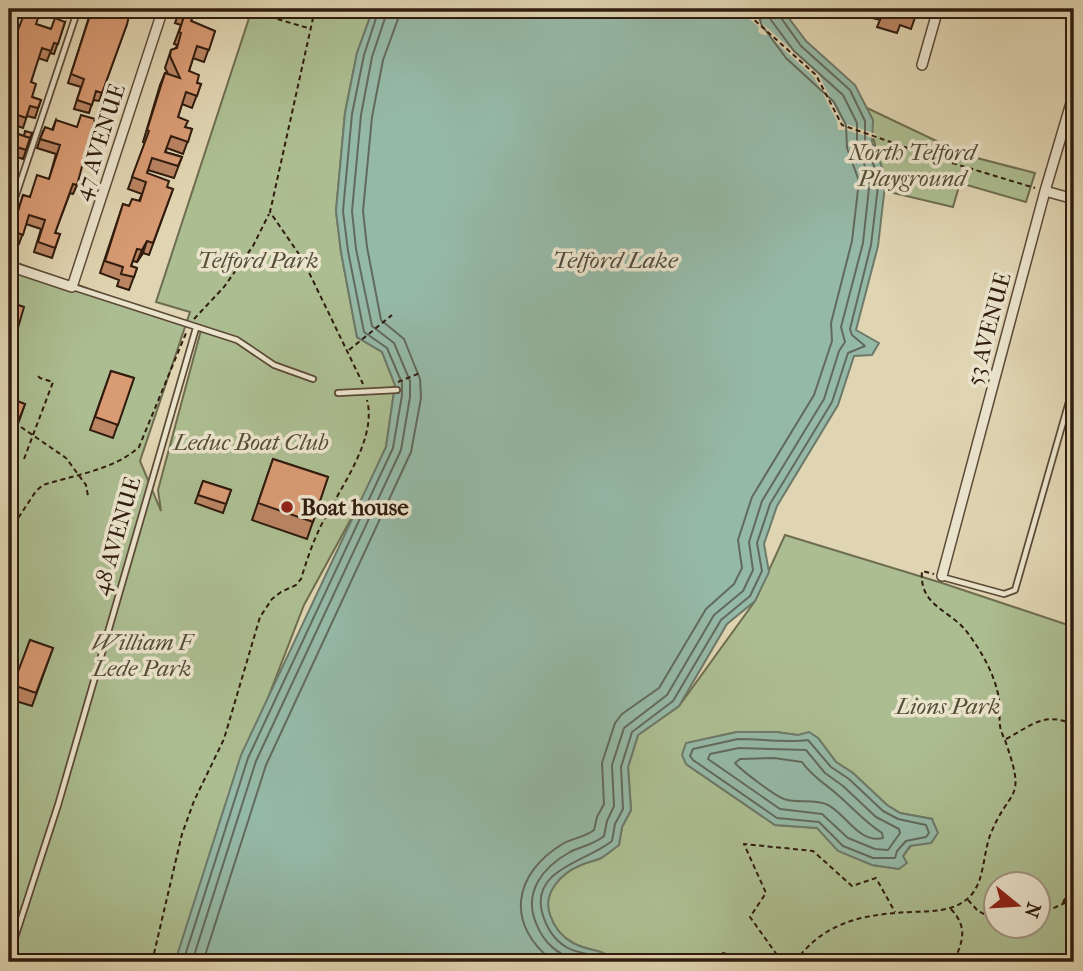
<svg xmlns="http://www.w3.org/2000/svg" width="1083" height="971" viewBox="0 0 1083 971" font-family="'IM FELL French Canon',serif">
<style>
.green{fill:#acbe91;stroke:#6e6d50;stroke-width:2;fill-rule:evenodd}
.water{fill:#95b9a7;stroke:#6d7a6a;stroke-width:2}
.pier{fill:#e0d5b2}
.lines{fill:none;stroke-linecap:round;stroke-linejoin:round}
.shore{stroke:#626a5b;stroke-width:2}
.lane-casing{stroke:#5c4a38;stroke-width:8}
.street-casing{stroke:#5c4a38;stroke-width:12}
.path{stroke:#301c0f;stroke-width:2;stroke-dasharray:5 3.5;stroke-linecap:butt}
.lane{stroke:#ebe4cd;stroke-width:4.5}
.street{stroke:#ebe4cd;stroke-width:9}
.wall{fill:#bb8564;stroke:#301c0f;stroke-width:2}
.shaded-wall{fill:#986c51;stroke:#301c0f;stroke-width:2}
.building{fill:#d99b74;stroke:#301c0f;stroke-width:2}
.poi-dot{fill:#8f2418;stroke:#ebe4cd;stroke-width:2.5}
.labels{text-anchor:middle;stroke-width:7;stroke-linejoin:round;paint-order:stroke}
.street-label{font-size:23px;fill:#301c0f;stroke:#ebe4cd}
.park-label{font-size:23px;font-style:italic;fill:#554d36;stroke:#ebe4cd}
.poi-label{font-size:23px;font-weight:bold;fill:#301c0f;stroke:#ebe4cd;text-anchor:start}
.water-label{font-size:24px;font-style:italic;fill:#4e4b3d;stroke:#ebe4cd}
</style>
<rect width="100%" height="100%" fill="#e0d5b2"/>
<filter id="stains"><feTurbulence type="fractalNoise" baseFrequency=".00286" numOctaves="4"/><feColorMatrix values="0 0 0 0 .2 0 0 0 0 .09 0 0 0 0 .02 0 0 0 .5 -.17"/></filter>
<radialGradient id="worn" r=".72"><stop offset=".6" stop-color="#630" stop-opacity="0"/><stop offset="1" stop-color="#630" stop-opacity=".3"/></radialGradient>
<path class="green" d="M252,9H373L357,53L345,113L336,211L341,252L357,337L382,352L395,385L386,447L364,495L304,605L221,819L181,962H9V260L186,324L190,312L156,302ZM186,324L201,330L158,490L161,511L140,461Z
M867,108L943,144L950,151L1035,173L1026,202L960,183L953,207L885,191Z
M785,535L942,583L1074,627V962H617C600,947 592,953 573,943C562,937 554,927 550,915C542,893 561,873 581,865C587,862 595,861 601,858C608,854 613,849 619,845L622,827L631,810L628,767L638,735L679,706L755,601ZM737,732H776L818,738L836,762L853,773L887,805L900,813L932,819L903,856L899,869L872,865L817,828L775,825L686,764L687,743ZM996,884H1038V926H996Z"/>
<path class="water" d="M373,9H782L806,41L855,85L873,120L872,142L886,177L878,246L856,330L879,343L872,355L854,356L838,405L777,506L764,544L769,572L755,601L727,624L679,706L638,735L628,767L631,810L622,827L619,845C613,849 608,854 601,858C595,861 587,862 581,865C561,873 542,893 550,915C554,927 562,937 573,943C592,953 600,947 617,962H175L241,755L386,447L395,385L382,352L357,337L341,252L336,211L345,113L357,53Z
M737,732H776L798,735L809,732L818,738L836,762L853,773L887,805L900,813L932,819L938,833L931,843L910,846L903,856L907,863L899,869L872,865L838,851L817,828L775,825L686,764L682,755L686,743Z"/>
<path class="pier" d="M738,9H746L818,73L841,119L847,124L876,134V139L846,130H838L837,121L814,77L768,35H763L758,32L759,27Z"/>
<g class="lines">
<path class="shore" d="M738,739C761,739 787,743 808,740L831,767L849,779L883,811L898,819L926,825L929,833L926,837L906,841L897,851L895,858H873L843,846L819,822L777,818L693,760L690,756L693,749Z
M739,748L806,750L825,773L843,786L876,817L899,829L900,833L888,850L875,849L848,838L822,814L780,809L708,759L710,754Z
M774,758L802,762C812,777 826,784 839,796C854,809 866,823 882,833L883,838C859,844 846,814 828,805C815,798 798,804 784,799C774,795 742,771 735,763L740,759Z
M183,962L248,758L393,448L402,395V383L387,348L364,332L348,251L343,211L352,114L364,55L379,9
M192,962L256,761L401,450L410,397V381L394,343L372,326L356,249L352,211L361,115L372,57L388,9
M203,962L266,765L411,452L421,398L420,379L404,339L381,320L367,247L363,211L372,117L383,60L398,19L399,9
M554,962C505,925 512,874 564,843C574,838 585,837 594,830L597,817L604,804L602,763L615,723L622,714L659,688L706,609L734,584L742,568L738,540L752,497L814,395L832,341L831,323L852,241L859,181L847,148L846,125L834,102L786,58L761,24L758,9
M578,962C558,954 544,944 536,923C523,892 543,867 570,852C582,846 593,845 604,836L607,821L614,806L612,765L624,728L667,695L714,615L743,591L753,570L749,542L762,501L824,399L839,351L845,342L841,327L863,243L870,179L857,146V123L843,95L794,51L771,20L769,9
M607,962C597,953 579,955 566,947C553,939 546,927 542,912C531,869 588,861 612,841L615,824L623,809L621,767L632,732L673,701L721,620L750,596L762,571L757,543L770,504L832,402L848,353L865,346L852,335L850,329L871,245L879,178L865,144V121L850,90L801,46L779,15L777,9"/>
<defs>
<path id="lane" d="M9,216L78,9
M73,287L237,340L274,365L313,379
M338,393L397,390
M942,577L1004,594L1015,590L1074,384
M9,956L58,805L196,328"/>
<path id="street" d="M242,9L245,10
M922,65L938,9
M1045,191L1074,199
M9,266L72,287L163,9
M942,576L1045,191L1074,93"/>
</defs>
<use href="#lane" class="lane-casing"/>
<use href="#street" class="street-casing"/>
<path class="path" d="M315,9L270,212L303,260L363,384
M742,9L816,75L842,125L939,159L1035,188
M253,12L308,28
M194,319L224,287L253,246L269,214
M349,350L392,315
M398,382L420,373
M21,427L66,458L86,485L88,496
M24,459L53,382L40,378L36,374
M9,532L36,491L43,485C74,475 114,470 139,447L186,333
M1006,739C1032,725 1045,711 1074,725
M968,900L978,911L996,920
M1063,903L1074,878
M951,909C968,928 963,940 954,962
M1038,915L1067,902H1074
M152,962L182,834L194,801L224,739L260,617L272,599L281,592L296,585L301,579C306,563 311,547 318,532C335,494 378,442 367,400
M722,962L723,953L756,962
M782,962L750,917L766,893L744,844L813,851L852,886L876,878L895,912
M795,962C820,927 854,916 896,913C921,910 954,916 972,894C985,878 983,852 991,833C1010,787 1026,802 1007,746C1005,739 1001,733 1000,726C999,717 1000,708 999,699C995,675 982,652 967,632C949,609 919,606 922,571L934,574"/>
<use href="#lane" class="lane"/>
<use href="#street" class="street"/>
</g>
<path class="wall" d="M180,9H195L191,21L215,31L204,62L193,58L189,71L197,83L201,84L192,108L182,104L178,117L185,127L192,129L183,154L167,148L165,152L182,157L174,178L148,170L147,173L167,187L173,189L149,255L143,253L137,262L133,261L131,266L137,268L129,290L117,286L119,280L100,273L123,204L129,206L139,201L142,194L128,189L145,143L143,142L160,85L165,73L168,74L165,68L171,50L176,48L177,45L174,44L181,25L175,23Z
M872,9H918L911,29L900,25L897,33L877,27L880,20L869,17Z
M91,11L127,24L99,101L93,100L89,113L74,109L81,87L68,83Z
M65,22L54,54L50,53L47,61L38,58L31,82L32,97L41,100L35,118L27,116L23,128L9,123V56L15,38L36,24L51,29Z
M56,120L77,185L73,194L70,193L55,233L60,234L52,258L34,252L41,229L26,224L19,244L9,241L23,195L29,197L49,179L56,154L37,148L43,131L52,130Z
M32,133L23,159L11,155L18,134L24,136Z
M111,371L134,378L113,438L90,430Z
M9,398L25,404L14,435L9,434Z
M273,459L328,477L307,539L252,520Z
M203,481L231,490L223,513L195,503Z
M30,640L53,648L32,706L9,699Z"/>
<path class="shaded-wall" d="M147,241L143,253L137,262L142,250Z"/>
<path class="building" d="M26,9H41L36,24L51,29L55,18L65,22L58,44L54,43L51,51L42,48L31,82L36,84L32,97L41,100L38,108L30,106L26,118L9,112V114V59L15,38Z
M92,9H131L127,24L102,93L96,91L92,105L77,100L84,79L71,74Z
M180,9H195L191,21L215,31L209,50L197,46L189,71L199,75L197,83L201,84L197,96L186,92L178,117L188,121L185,127L192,129L188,142L171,136L165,152L182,157L178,166L152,158L147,173L169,181L167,187L173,189L153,243L147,241L142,250L137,249L131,266L137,268L134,277L121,274L123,267L105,261L123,204L129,206L132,199L140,201L146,182L132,177L149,131L147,130L165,73L180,78L170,56L171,50L177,48L181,33L179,32L185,13L180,11Z
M884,9H905L903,16L883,10Z
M81,115L95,119L77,185L73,184L55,233L60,234L55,248L38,242L45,220L29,215L23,235L12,231L23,195L30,197L37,175L49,179L60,145L40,139L45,127L53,130L56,120L77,127Z
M25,131L32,133L29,141L30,138L24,136Z
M18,134L30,138L26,150L14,146Z
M9,302L24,307L9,359Z
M111,371L134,378L118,425L95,417Z
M9,398L25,404L18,422L9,419Z
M273,459L328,477L313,522L258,503Z
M203,481L231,490L226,504L198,495Z
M30,640L53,648L36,693L13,685Z"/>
<circle class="poi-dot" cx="287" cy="507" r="7"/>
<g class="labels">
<g class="street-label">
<text transform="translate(99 142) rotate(-72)" y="8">47 AVENUE</text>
<text transform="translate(988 329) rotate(-75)" y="8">53 AVENUE</text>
<text transform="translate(116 536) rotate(-74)" y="8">48 AVENUE</text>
</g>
<g class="park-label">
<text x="912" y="160">North Telford<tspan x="912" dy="26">Playground</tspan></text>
<text x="258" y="268">Telford Park</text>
<text x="251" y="450">Leduc Boat Club</text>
<text x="142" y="650">William F<tspan x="142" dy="26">Lede Park</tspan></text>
<text x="948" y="714">Lions Park</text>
</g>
<g class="poi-label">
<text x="301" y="515">Boat house</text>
</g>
<g class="water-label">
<text x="615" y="268">Telford Lake</text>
</g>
</g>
<rect width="1083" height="971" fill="none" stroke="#e0d5b2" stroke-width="35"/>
<rect x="10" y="10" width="1062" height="950" fill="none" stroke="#301c0f" stroke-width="3.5"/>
<rect x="18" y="18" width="1048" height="936" fill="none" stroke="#301c0f" stroke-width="2"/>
<g transform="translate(1017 905) rotate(108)"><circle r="33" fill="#ebe4cd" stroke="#a09481" stroke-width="2"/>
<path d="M0-5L12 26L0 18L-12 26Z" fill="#8f2418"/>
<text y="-10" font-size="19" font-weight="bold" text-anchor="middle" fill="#301c0f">N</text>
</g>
<rect width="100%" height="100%" filter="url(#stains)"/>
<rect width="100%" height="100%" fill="url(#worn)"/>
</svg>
